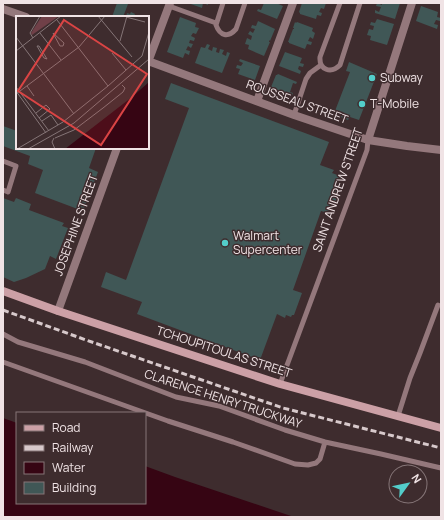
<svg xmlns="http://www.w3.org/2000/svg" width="444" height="520" viewBox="0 0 444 520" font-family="Manrope,sans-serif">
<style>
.water{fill:#360513}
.building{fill:#405756}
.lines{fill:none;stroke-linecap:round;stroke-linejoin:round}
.lane{stroke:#94787c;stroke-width:5}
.street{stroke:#94787c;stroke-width:8}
.secondary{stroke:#cca0a6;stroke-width:8}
.rail{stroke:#d7c9cb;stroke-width:3;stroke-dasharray:6 3;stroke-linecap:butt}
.poi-dot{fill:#53cdca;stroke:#3e2c2e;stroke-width:1.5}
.labels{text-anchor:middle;stroke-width:3;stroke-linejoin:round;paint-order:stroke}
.poi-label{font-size:12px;fill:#f0e3e5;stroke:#3e2c2e;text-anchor:start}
.street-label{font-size:12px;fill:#f0e3e5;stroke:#3e2c2e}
.inset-road{fill:none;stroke:#857577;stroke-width:1}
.view{fill:#da4444;fill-opacity:0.15;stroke:#da4444;stroke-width:2}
.inset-edge{fill:none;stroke:#f0e3e5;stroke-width:2}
</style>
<rect width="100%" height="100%" fill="#3e2c2e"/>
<path class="water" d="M3,418L17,423V503H145V466L175,477L294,517H3Z"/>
<path class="building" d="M117,3H125L128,4L123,17H112Z
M188,3H208V5L203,3L202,8Z
M264,3H276L283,6L277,19L257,11L258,9L261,10Z
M302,3H326L324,9L321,8L319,12L322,13L321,16L317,15L316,19L300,14V13L299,12Z
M377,3L382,5V3H400L395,19L375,13V10L379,12L381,7L376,6Z
M421,6L438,12L437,17L441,18L440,21L436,20L434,24L438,25L437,29L416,21Z
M131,12L135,14L134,16L138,17H126L127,13L130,14Z
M180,17L196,23L195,27L199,28L196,34L193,33L191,36L195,38L194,41L190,40L189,43L193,44L191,48L188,46L186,50L190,51L189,55L185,53L183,58L167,52Z
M377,19L394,24L387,45L370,40L371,36L367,35L369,29L373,30L374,26L370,25L371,22L375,23Z
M258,21L275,29L270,41L269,40V42H270L264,56L248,49L249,45L245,44L247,38L251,40L252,36L248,34L250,31L253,33L255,29L251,28L252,25L256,26Z
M295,22L296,23L297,22L313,28L312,31L315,33L313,39L310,37L308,41L312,42L311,45L307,44L305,49L289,43V42H288L293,29H294V28H293Z
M207,44L210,45L208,49L212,51L213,47L217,48L216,52L219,53L220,49L224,50L222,54L226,56L227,52L230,53L222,73L195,63L201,47L205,48Z
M285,52L302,58L300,63L304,64L303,67L299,66L298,69L301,71L300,74L279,66Z
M240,59L260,66L255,80L238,74L240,69L236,68L237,65L241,66L243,63L239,61Z
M349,62L377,74L359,120L350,117L348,120L336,115L338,112L335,111L350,72L346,71Z
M278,74L297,82L296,84L293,83L290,92L293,93L292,96L272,89L273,87H271L276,75H277Z
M171,83L329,142L320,165L334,170L332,173L340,176L337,182L342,184L331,214L321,211L293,290L302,293L294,315H292L291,317L286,315L285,318L277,314L260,360L137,314L142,302L101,287L106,272L126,280L189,108L165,99Z
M3,126L17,131V148H96L89,168L98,172L83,211L35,193L43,170L28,164L30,156L3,146Z
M3,198L14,202L16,198L31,204L29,210L64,223L62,226L68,228L56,259L50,256L45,269L26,278L14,282L3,277Z"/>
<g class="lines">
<path class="lane" d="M223,3L216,25C220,36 228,38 236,29L245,3
M340,3L320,57C319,70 331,74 340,65L360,3
M169,6L216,23
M294,115L306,79L310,73L321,65
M3,161L16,166L8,192L3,190
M3,334L18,342L85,362L176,397L219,406L285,430L325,442L381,454L441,468
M3,362L168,421L233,442L295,464L308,465L316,463L320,459L325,442
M280,384L367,150L368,140
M398,416L410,378L420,353L438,305"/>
<path class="street" d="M3,9L26,17
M148,61L294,115L368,140L407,146L441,150
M148,62L170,3
M257,101L293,3
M368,140L412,3
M58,311L117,148"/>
<path class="secondary" d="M3,291L58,311L280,384L441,428"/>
<path class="rail" d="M3,310L86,340L283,408L441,448"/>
</g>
<g class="poi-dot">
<circle cx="372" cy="78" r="4"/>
<circle cx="362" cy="104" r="4"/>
<circle cx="225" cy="243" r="4"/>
</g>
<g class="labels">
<g class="poi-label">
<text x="380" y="82">Subway</text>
<text x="370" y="108">T-Mobile</text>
<text x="233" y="240">Walmart<tspan x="233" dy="14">Supercenter</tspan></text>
</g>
<g class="street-label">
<text transform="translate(297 102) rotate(20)" y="4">ROUSSEAU STREET</text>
<text transform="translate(338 190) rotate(-71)" y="4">SAINT ANDREW STREET</text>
<text transform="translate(76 225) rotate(-70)" y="4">JOSEPHINE STREET</text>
<text transform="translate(224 352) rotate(18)" y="4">TCHOUPITOULAS STREET</text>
<text transform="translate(223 399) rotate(18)" y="4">CLARENCE HENRY TRUCKWAY</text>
</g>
</g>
<g transform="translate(16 16)">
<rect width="133" height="133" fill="#3e2c2e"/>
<path d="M26,0H43L16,19L15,17Z" fill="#704048"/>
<path d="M133,66V133H49L116,81Z" fill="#360513"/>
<path class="inset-road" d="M82,0L116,41M110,1L129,6M41,4L92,70M24,17L45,44M37,17L48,27L47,30H44ZM0,21L58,98M17,22L14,17L24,0M104,25L111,0M21,30H23L31,43L28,42ZM0,35L45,0M96,37L110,54M11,70L18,80M0,71L33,115M0,75L30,117M0,78L63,31L89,0M20,97L30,89L34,93L23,102M26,105L35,99L42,109M38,122L36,126L39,133M39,122L58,114L87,92L107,76L109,72L106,69M1,133L47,106L92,70L126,40L133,16M12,133L58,107L133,43"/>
<path class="view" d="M48,4L131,58L85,129L2,75Z"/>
<rect width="133" height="133" class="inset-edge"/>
</g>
<rect width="444" height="520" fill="none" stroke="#f0e3e5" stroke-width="8"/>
<rect x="16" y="412" width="130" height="92" fill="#3e2c2e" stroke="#857577"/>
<rect x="24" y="425" width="20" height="6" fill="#cca0a6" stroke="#857577"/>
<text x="52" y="432" font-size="12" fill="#f0e3e5">Road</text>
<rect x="24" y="445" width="20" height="6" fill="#d7c9cb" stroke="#857577"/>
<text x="52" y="452" font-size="12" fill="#f0e3e5">Railway</text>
<rect x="24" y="462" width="20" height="12" fill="#360513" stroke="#857577"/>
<text x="52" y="472" font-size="12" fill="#f0e3e5">Water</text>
<rect x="24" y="482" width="20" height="12" fill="#405756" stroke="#857577"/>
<text x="52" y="492" font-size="12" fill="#f0e3e5">Building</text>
<g transform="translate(408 484) rotate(57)"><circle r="19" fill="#3e2c2e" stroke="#857577"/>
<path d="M0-3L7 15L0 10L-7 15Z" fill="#53cdca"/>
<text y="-6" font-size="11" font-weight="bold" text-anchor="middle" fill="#f0e3e5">N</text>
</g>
</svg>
